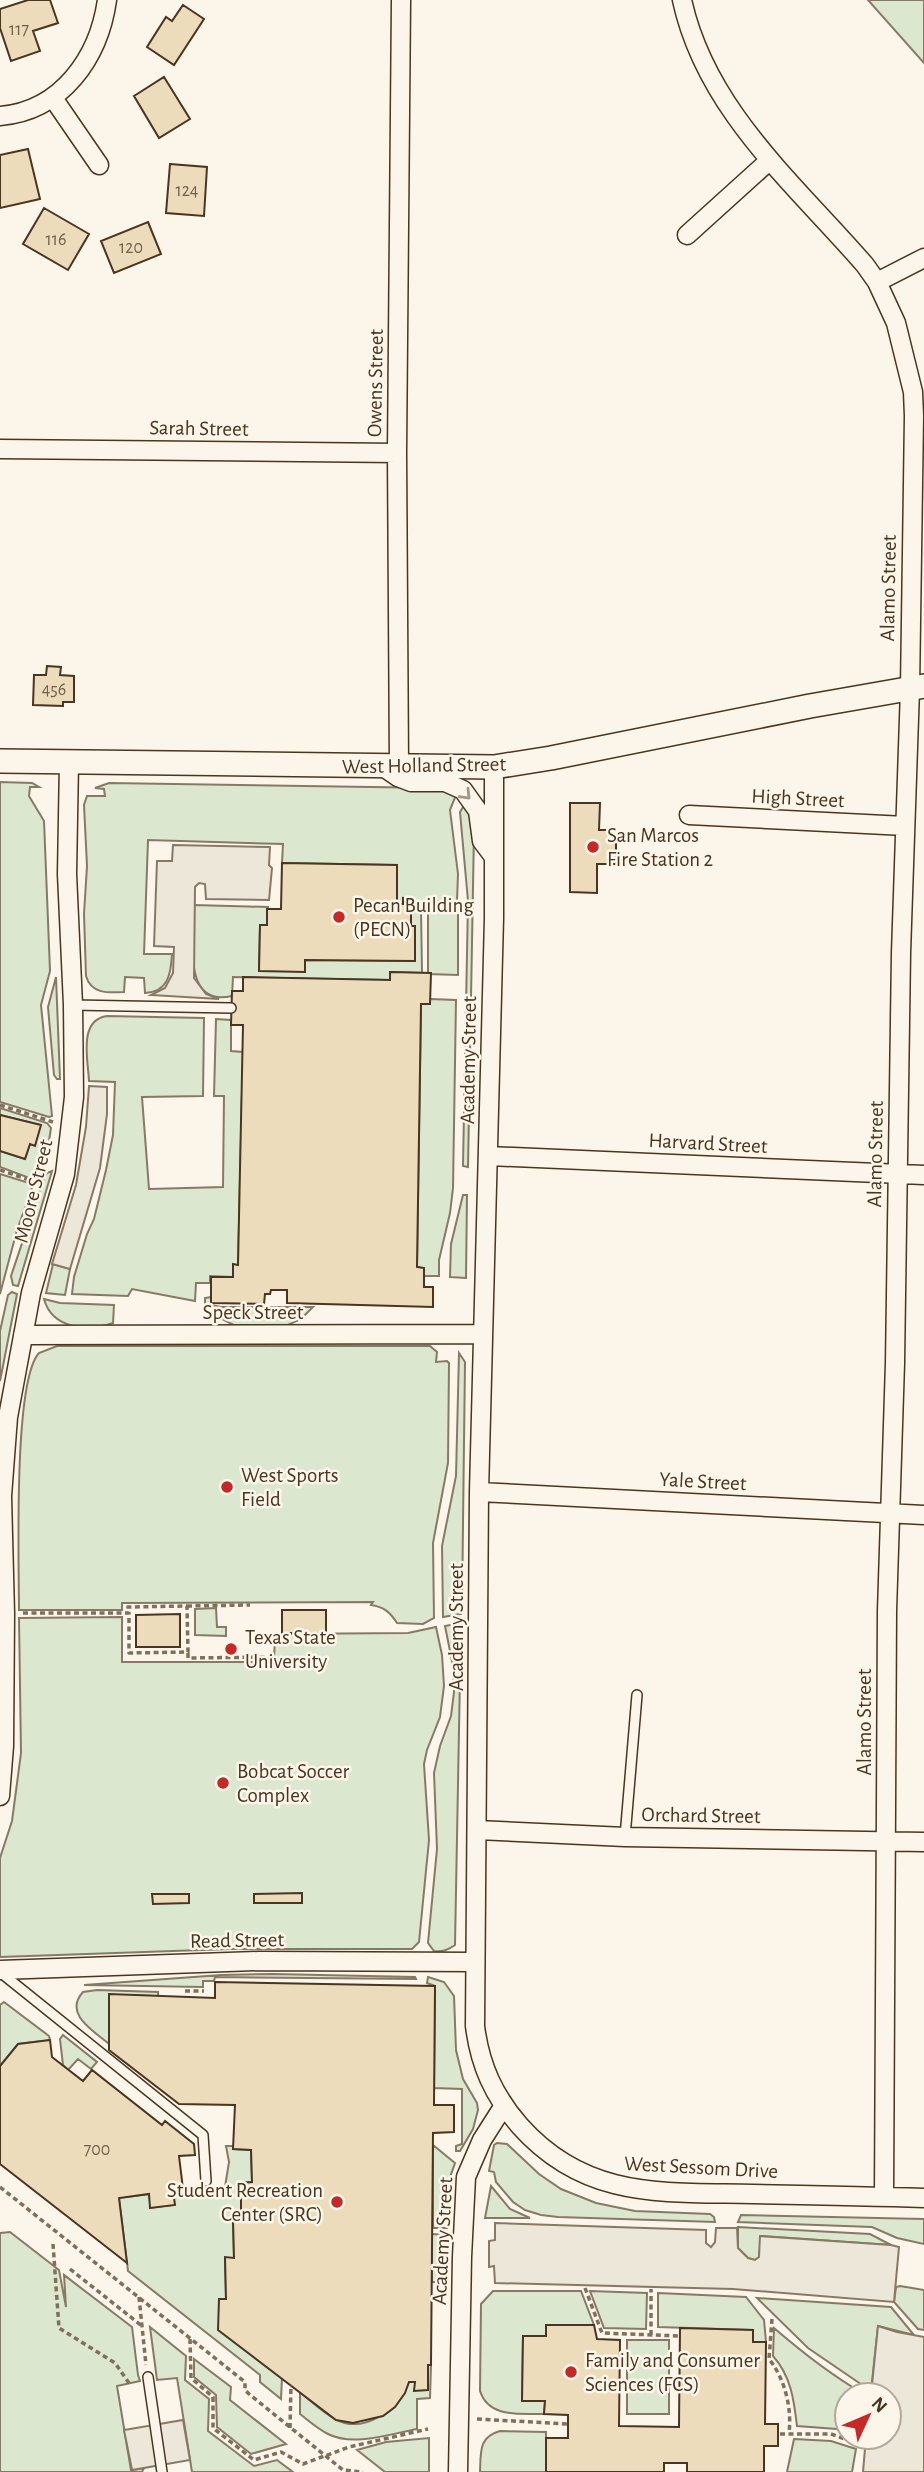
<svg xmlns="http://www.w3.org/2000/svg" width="924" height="2472" viewBox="0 0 924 2472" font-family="'Alegreya Sans',sans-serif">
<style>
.green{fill:#dce7d0;stroke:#887966;stroke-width:2}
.parking{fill:#ede7d9;stroke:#887966;stroke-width:2}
.building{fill:#ecdcbc;stroke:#4a3520;stroke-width:2}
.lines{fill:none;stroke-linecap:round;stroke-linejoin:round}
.service-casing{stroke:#4a3520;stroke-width:12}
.minor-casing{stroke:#4a3520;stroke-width:21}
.tertiary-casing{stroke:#4a3520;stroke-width:26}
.path{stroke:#7f6f5c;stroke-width:3.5;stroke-dasharray:5 3.5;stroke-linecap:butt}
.service{stroke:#fbf6e9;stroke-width:9}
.minor{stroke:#fbf6e9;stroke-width:18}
.tertiary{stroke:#fbf6e9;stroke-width:23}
.oneway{stroke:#a29684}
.poi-dot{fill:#c62828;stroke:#fbf6e9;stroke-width:2.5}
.labels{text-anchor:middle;stroke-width:5;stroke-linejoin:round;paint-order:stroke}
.number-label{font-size:18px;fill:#725f47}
.street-label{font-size:21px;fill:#4a3520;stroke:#fbf6e9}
.poi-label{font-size:21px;fill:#4a3520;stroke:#fbf6e9;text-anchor:start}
</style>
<rect width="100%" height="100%" fill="#fbf6e9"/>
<path class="green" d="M868,0H924V63Z
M0,782L32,783L39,787H30L29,796L44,821L50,971L41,1005L52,1116L49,1117L0,1102Z
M109,783L438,788L456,795L450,810L458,874L457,901L411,902V899L404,898L403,904H397V865L282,863L283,844L148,840L144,954H172C171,974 168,992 145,993L144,978L125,977L124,992C108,993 91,994 86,976L84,914L87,866L84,805L87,796H105L104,789L95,788Z
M465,804L471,814L474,831L468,1167L463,1166L468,901L460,812Z
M194,905L268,907L267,925L260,926L259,971H305V960L415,961V927L411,926V910L421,909L422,973L391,972L390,980L233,977L232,996C181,1008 194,937 194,905Z
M428,910L458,911V975L428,974Z
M56,977L60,1079H57L54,1075L48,1007Z
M430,999L456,1000L453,1188L450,1213L439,1260V1276H424V1268L417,1267L421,1004Z
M107,1016L204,1018L203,1096L142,1097L149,1189L223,1187L224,1096H214L216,1019L231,1020V1051L243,1052L238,1265H233V1277L210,1276V1283H196L195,1301L132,1289L128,1296L72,1294L74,1277L87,1234L94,1219L106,1170L113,1135L115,1082L89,1081C88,1060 78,1020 107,1016Z
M0,1108L47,1123L51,1128L46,1161L38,1177L32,1179L0,1167V1151L25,1159L30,1144L40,1125L0,1115Z
M52,1171L18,1286L13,1285L11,1276L44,1178L47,1173Z
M0,1174L29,1183L32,1189L17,1230L0,1294Z
M463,1195H467L466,1278L450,1277L451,1244Z
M53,1264L70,1269L65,1295L46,1293Z
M12,1292L17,1294L0,1381V1331L8,1295Z
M211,1297V1305L221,1307H313L301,1319L279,1329H241L205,1310V1298Z
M44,1299L60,1303L114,1305L113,1323C88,1332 52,1329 44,1299Z
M57,1346H430L437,1352L436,1362L447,1361L449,1363L448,1463L433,1543L434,1618L423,1624L397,1623C390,1612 384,1607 371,1605L373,1602L122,1603V1610H19C19,1565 13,1381 39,1353Z
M459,1353L465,1362L462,1606L461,1614L443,1617L442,1546L456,1476Z
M216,1608L217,1627H226V1636L195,1635V1609Z
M122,1617V1662H274L275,1634L408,1633L436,1627L442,1655L444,1686L440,1717L427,1750L424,1764L429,1840L419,1942L412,1949H231L0,1957V1858L12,1821L21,1753L19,1618Z
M461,1623L455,1945C448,1950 443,1952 434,1951L428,1943L437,1849L434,1773L440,1746L451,1716L454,1692L453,1666L445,1626Z
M273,1974L415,1977L416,1979L215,1977L214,1981H203V1987L84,1985L221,1975Z
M428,1977L444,1982L454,1996L456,2050L463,2079L477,2103L478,2110L473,2129L460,2151H456V2146L462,2144V2089L434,2088L435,1986L427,1983Z
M97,1990L158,1992V1996L109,1995V2044C94,2031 63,2014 83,1992Z
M4,2002L49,2036L50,2040L18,2044L0,2066V2005Z
M63,2035L97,2062L91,2069L78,2059L68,2070L63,2065L60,2039Z
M497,2143L507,2144L539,2174L561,2189L596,2203L635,2211L710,2214L714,2217L715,2222L558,2217L541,2215L525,2210L513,2202L496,2182L494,2172L489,2171L494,2145Z
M433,2145L455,2163L448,2183L447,2228H433Z
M226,2146H233L234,2149L251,2150L252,2182L241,2183V2220L233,2221L234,2258H225L226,2299L282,2378L281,2399L260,2382V2375L128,2271L119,2198L149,2194L151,2208L174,2205L173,2191L225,2187L229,2162Z
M491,2186L510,2209L530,2218H485Z
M741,2215L924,2219V2244L897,2238L872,2227L738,2222Z
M738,2227L870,2234L891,2245L761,2236L759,2257L755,2260L748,2258L738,2248Z
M10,2232L59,2270L66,2307L64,2275L132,2327L138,2375L140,2381L117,2386L131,2470L144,2468L142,2472H0V2233Z
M432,2234L447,2235L446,2263L436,2282H432Z
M900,2286L924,2290V2330L918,2329L894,2302L896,2287Z
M493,2291H581L594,2325H546V2336H523L522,2401H545L544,2414C521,2413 489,2419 480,2391L481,2304Z
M590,2291L647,2293L646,2329L604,2328Z
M658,2293L746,2297L764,2320L766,2342H753L752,2330L658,2327Z
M757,2298L891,2307L914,2335L878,2326L871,2391L808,2348Z
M150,2327L186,2356L185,2380L209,2399L208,2431L254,2466L277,2460L293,2472H192L177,2378L157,2380Z
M774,2328C803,2353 831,2375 864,2394L847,2395V2434L837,2429L797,2426C794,2400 791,2376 773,2356Z
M627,2340H669V2414H627Z
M194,2359L231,2387L230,2400L286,2444L251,2454L217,2427L216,2395L194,2377Z
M428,2365H431L430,2398L417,2399V2429C390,2434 353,2447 328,2434C318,2429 309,2421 300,2414V2392C311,2401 322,2412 335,2419C364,2435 399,2409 409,2382H415V2390H427Z
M500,2431L546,2432V2472H480C481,2453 478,2437 500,2431Z
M429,2438V2472H385L357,2450L386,2442Z
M794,2439L831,2441L856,2449L852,2472H787Z"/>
<path class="parking" d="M173,845L270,847L269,865L272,868L269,900L206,899L205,884L199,883L195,887L194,978L206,994L219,999L151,995L165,988L173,973L174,947L154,946L157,861H172Z
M89,1086L107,1087V1114L100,1168L70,1269L52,1264L76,1185L86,1127Z
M495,2223L706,2230V2243L711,2247L715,2242L716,2228H737L738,2248L748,2258L755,2260L759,2257L760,2236L891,2245L899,2247L894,2302L733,2289L495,2283L494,2266L489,2267V2241L495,2240Z
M878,2326L897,2332L924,2337V2472H863L866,2437H889V2395H871Z
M183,2420L190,2460L132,2470L124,2430Z"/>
<path class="building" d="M28,0H50L58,23L33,31L40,51L11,61L0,28V9Z
M183,5L204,19L174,65L147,47L166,17L172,21Z
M164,77L190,119L159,138L134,96Z
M28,149L40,199L0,208V155Z
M170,164L207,167L204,216L166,213Z
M44,208L89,234L68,270L23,244Z
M148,222L161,254L114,273L101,241Z
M47,666L61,667L60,675L74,676V702H63V706L33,705L34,675H46Z
M570,803H600L599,830H616V864H597V893L570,892Z
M282,863L397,865V904H403V898L411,899V926H415V961L305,960V972L259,971L260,925H267V909H281Z
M390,972L431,973L430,1004H421L417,1267L424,1268V1287H433V1307L287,1303V1290H271L270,1294H265L264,1304L211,1303V1277H233V1264L238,1265L243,1025H231L232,991H243V977L390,980Z
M0,1115L41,1125L35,1146L30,1144L25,1159L0,1151Z
M282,1610H326V1633H282Z
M180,1614V1647H136V1615Z
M302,1893V1903H254V1894Z
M152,1894H189V1903L153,1904Z
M215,1982L435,1986L434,2105H454V2132L433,2133L431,2365H428V2390L414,2391L415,2382H409L405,2393L395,2407L383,2416L353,2423L336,2420L218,2330L219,2299H226L225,2257L234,2258L233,2220H241V2183L252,2182L251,2150L233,2149L235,2105L179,2104L109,2050V1994L215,1998Z
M50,2040L52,2057L83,2081L92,2070L162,2125L165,2121L194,2144L195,2155L179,2156L183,2189L173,2191L175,2205L150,2208L149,2194L119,2198L127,2263L0,2164V2066L18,2044Z
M546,2325H594L597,2339L620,2340L619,2426L679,2427L680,2328L753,2330V2342H766L765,2424H778V2446H764V2472H687V2463H664V2472H546V2438H568V2415L544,2414L545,2401H522L523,2336H546Z"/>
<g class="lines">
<defs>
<path id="service" d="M73,1005L231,1008
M625,1837L637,1695
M0,1972L203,2135L206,2181
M148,2377L162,2472"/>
<path id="minor" d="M682,0C706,110 794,183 865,265L877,282L896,323L913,392L914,416L910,689L901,953L895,1363L887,1611L884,2197
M53,98L99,165
M0,116C62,111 99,57 107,0
M687,235L770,160
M877,282L924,258
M0,449L397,453
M382,766L398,777L411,782H445L463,790L478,811L482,841L494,857
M399,766L397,453L401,0
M494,767V918L479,1492L475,2026C480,2066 494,2096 520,2126C586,2200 663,2192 753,2194C810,2195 867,2196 924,2198
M689,815L905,826
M489,1156L924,1175
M23,1335L483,1334
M479,1492L924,1515
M0,1796L4,1746L5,1614L2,1496L8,1417L31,1293L65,1174L74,1097L73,1005L67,874L69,762
M477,1830L625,1837L924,1842
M0,1970L259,1961L475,1962
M458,2472L462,2257L466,2177L482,2140L503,2107"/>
<path id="tertiary" d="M0,761L494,767L551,758L810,706L924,686"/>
</defs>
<use href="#service" class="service-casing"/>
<use href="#minor" class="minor-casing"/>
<use href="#tertiary" class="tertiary-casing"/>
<path class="path" d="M0,1105L53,1122
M0,1170L38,1183
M187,1606L250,1605
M23,1613H129L128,1607L187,1606L188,1652L129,1653V1613
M188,1653V1658L272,1657
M185,1991H204
M0,2187L245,2382V2390L249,2394L343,2470L363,2472
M53,2244L59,2328L115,2363L129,2383
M70,2269L142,2326
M585,2288L602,2333L680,2336
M139,2297L146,2365
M772,2319L769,2359C785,2379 792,2408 789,2433
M651,2335V2289
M190,2339L191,2378L213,2397V2428L254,2460L281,2452L303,2464L349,2447L428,2429
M477,2419L568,2424
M290,2428L291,2385
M780,2434H831L861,2445"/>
<use href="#service" class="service"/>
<use href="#minor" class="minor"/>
<use href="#tertiary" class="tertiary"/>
</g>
<defs><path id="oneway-chevron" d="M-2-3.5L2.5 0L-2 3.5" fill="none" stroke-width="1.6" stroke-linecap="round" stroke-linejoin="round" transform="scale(1.75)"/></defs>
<use class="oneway" href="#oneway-chevron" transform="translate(466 795) rotate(46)"/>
<g class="poi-dot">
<circle cx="593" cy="847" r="7"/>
<circle cx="339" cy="917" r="7"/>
<circle cx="227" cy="1487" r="7"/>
<circle cx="231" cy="1649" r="7"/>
<circle cx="223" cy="1783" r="7"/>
<circle cx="337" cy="2202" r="7"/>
<circle cx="571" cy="2372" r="7"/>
</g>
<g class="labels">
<g class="number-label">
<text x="19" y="35">117</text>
<text x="187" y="196">124</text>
<text x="56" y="245">116</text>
<text x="131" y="253">120</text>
<text x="54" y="695">456</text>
<text x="97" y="2155">700</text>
</g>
<g class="street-label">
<text transform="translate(375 383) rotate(-89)" y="7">Owens Street</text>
<text transform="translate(199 428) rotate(1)" y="7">Sarah Street</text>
<text transform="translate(888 588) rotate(-89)" y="7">Alamo Street</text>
<text transform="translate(424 765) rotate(-1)" y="7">West Holland Street</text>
<text transform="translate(798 798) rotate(3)" y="7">High Street</text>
<text transform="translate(468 1060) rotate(-89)" y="7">Academy Street</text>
<text transform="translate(708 1143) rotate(3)" y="7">Harvard Street</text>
<text transform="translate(875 1154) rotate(-89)" y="7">Alamo Street</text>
<text transform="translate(33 1191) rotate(-76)" y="7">Moore Street</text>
<text x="253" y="1319">Speck Street</text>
<text transform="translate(703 1481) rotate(3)" y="7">Yale Street</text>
<text transform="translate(456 1627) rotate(-90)" y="7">Academy Street</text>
<text transform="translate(864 1722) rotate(-90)" y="7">Alamo Street</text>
<text transform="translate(701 1815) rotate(1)" y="7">Orchard Street</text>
<text transform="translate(237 1940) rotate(-1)" y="7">Read Street</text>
<text transform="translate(701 2167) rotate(3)" y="7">West Sessom Drive</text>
<text transform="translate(442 2241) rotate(-87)" y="7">Academy Street</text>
</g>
<g class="poi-label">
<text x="607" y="842">San Marcos<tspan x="607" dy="24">Fire Station 2</tspan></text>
<text x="353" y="912">Pecan Building<tspan x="353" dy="24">(PECN)</tspan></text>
<text x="241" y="1482">West Sports<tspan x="241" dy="24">Field</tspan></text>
<text x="245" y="1644">Texas State<tspan x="245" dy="24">University</tspan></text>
<text x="237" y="1778">Bobcat Soccer<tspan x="237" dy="24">Complex</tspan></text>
<text x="323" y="2197" text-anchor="end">Student Recreation<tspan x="323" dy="24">Center (SRC)</tspan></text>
<text x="585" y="2367">Family and Consumer<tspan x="585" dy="24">Sciences (FCS)</tspan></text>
</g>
</g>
<g transform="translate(868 2416) rotate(46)"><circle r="33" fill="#fbf6e9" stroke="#b4a999" stroke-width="2"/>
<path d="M0-5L12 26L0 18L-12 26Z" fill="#c62828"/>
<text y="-10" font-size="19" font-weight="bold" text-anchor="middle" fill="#4a3520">N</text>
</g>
</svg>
